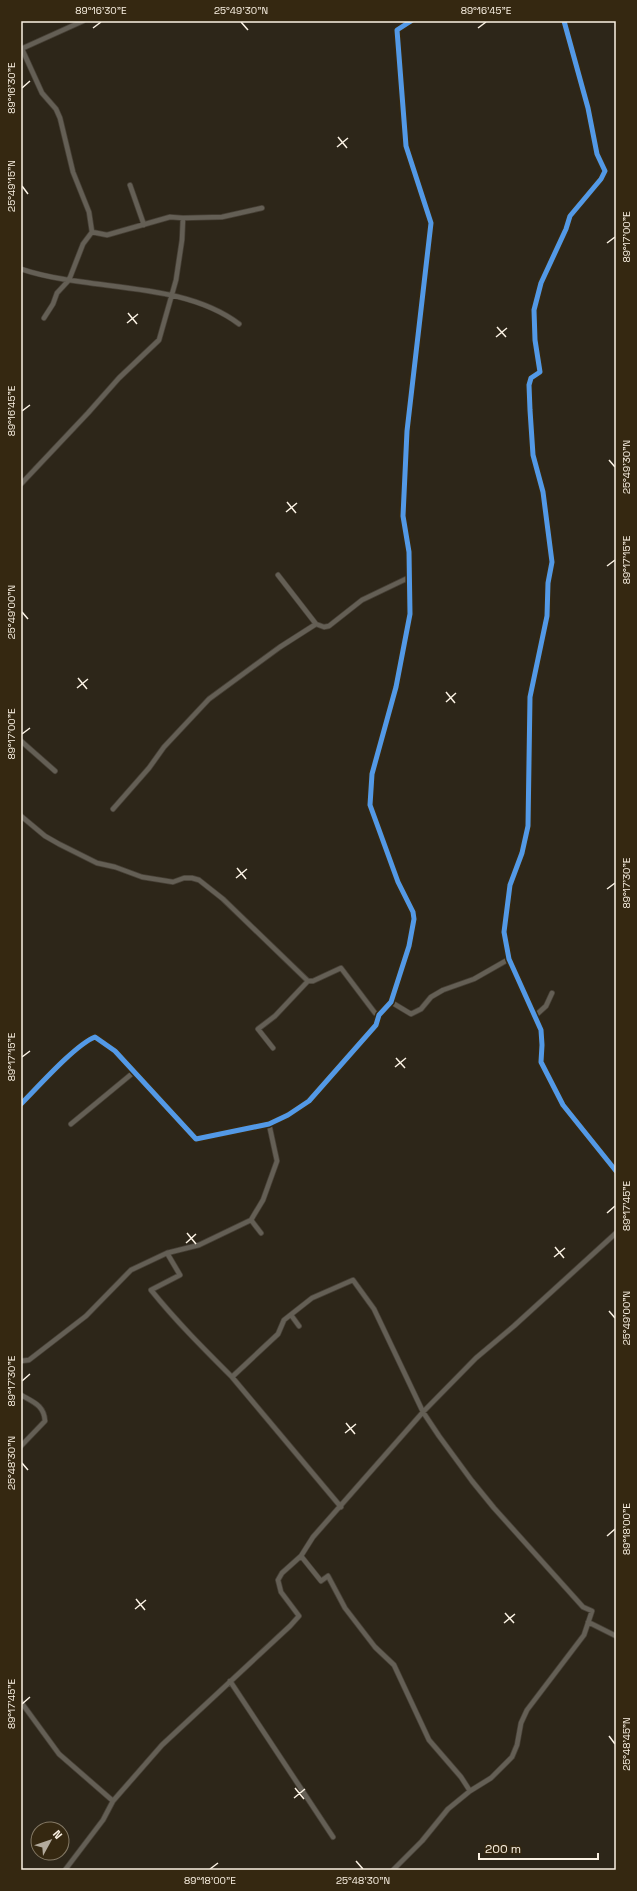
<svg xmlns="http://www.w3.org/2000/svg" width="637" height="1891" viewBox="0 0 637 1891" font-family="'Space Grotesk',sans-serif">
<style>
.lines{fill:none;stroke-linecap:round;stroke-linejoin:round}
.minor-casing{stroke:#474036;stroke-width:6}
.minor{stroke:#645f55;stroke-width:4.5}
.cycleway-casing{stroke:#352811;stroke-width:8}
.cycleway{stroke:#5399e6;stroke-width:5}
.ticks{fill:none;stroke:#fbf2e4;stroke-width:1.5}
.neatline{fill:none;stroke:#fbf2e4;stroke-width:1.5}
.ticks-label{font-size:10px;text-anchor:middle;fill:#fbf2e4}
</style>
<rect width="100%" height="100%" fill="#2d2619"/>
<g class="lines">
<defs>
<path id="minor" d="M564,21L588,108L597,154L605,171L601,179L570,216L566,229L541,283L534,310L535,340L540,372L531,378L529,385L530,410L533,455L543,492L552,562L548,583L547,616L530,697L528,826L522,853L510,885L504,932L509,959L541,1030L542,1045L541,1062L563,1105L616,1171
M21,49L83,21
M22,49L42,93L56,109L60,118L73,172L89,212L92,232L83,244L69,280L57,293L53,304L44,318
M130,185L144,225
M92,232L107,235L170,217L183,218L222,217L262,208
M21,269C89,292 181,280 239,324
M21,484L88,413L119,378L159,340L176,280L182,240L183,218
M278,575L316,624
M21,741L55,771
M113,809L149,768L164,747L209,699L280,647L316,624L324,627L329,626L362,600L410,577
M21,816L45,836L59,844L97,863L115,867L142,877L173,882L184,878H192L199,880L223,899L308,981H313L341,968L375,1013L379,1015
M391,1002L411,1014L421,1009L431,997L443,990L474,979L509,959
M535,1016L546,1006L552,993
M273,1048L258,1029L275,1016L308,981
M21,1104C38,1087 75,1045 95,1037L115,1051L196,1139L269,1124L288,1115L309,1101L376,1025L379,1015L391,1002L409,946L414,919L413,912L398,882L370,805L372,774L396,687L410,614L409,552L403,516L407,431L431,223L406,146L397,30L411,21
M71,1124L134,1072
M251,1220L261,1233
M167,1253L180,1275L151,1290C176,1321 203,1348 232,1377
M291,1315L299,1326
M21,1361L29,1360L86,1316L131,1270L167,1253L199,1245L251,1220L263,1200L277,1161L269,1124
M21,1395C33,1402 44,1405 45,1421L21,1446
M341,1507L232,1377L278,1334L284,1320L312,1298L353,1280L374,1309L423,1412L439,1436L472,1481L494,1508L583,1607L592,1611L584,1635L527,1710L521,1723L517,1745L512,1757L491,1778L470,1791L448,1809L422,1841L393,1870
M301,1556L321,1581L328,1576L345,1608L375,1647L394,1665L429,1740L461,1777L470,1791
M588,1622L616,1636
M230,1681L333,1837
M21,1702L59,1754L113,1801
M65,1870L103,1820L113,1801L162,1745L290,1626L299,1616L281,1592L278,1580L282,1573L301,1556L313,1537L423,1412L476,1358L514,1326L616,1233"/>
</defs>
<use href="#minor" class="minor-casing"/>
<use href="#minor" class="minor"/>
<defs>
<path id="cycleway" d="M564,21L588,108L597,154L605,171L601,179L570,216L566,229L541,283L534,310L535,340L540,372L531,378L529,385L530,410L533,455L543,492L552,562L548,583L547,616L530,697L528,826L522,853L510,885L504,932L509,959L541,1030L542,1045L541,1062L563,1105L616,1171
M21,1104C38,1087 75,1045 95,1037L115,1051L196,1139L269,1124L288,1115L309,1101L376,1025L379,1015L391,1002L409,946L414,919L413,912L398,882L370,805L372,774L396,687L410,614L409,552L403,516L407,431L431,223L406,146L397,30L411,21"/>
</defs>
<use href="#cycleway" class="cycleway-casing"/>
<use href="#cycleway" class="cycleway"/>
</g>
<path class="ticks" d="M241,22L248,30M93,28L101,22M478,28L486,22M22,88L30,81M338,137L347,148M337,147L348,138M22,186L28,194M607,243L615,237M128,313L137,324M127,323L138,314M497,327L506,337M496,337L507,328M22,411L30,405M609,460L615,467M287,502L296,513M286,512L297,503M607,566L615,560M22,612L28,619M78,678L87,689M77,688L88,679M446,692L455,703M446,702L456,693M22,734L30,728M237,868L246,879M236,878L247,869M607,889L615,883M22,1057L30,1051M396,1058L405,1068M395,1067L406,1058M607,1213L615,1206M187,1233L196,1244M186,1243L196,1234M555,1247L564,1258M554,1257L565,1248M609,1311L615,1318M22,1381L30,1374M346,1423L355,1434M345,1433L356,1424M22,1463L28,1470M607,1536L615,1529M136,1599L145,1610M135,1609L146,1600M505,1613L514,1623M504,1623L515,1614M22,1704L30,1697M609,1736L615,1744M295,1788L304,1799M294,1798L305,1789M356,1861L363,1869M210,1869L218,1863"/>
<rect width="637" height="1891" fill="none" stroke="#352811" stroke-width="44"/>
<g transform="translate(50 1841) rotate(50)"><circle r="19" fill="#352811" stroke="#847965"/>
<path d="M0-3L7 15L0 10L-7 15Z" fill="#b3ab9d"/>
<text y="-6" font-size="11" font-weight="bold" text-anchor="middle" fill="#fbf2e4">N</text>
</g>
<path d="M479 1853v6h119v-6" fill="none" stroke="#fbf2e4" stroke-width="2"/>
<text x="485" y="1853" font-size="12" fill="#fbf2e4" stroke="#352811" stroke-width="3" paint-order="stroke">200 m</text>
<rect x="22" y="22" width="593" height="1847" class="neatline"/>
<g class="ticks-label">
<text x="101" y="14">89°16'30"E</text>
<text x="241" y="14">25°49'30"N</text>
<text x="486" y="14">89°16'45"E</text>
<text transform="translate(11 88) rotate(-90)" y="4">89°16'30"E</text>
<text transform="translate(11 186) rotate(-90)" y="4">25°49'15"N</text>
<text transform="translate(626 237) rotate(-90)" y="4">89°17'00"E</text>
<text transform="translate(11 411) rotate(-90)" y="4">89°16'45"E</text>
<text transform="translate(626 467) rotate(-90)" y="4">25°49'30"N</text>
<text transform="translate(626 560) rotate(-90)" y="4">89°17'15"E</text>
<text transform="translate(11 612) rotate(-90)" y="4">25°49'00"N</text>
<text transform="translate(11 734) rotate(-90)" y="4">89°17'00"E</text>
<text transform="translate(626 883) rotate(-90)" y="4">89°17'30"E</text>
<text transform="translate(11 1057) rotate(-90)" y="4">89°17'15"E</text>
<text transform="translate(626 1206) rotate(-90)" y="4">89°17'45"E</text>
<text transform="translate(626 1318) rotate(-90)" y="4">25°49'00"N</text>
<text transform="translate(11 1381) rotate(-90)" y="4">89°17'30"E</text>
<text transform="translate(11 1463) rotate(-90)" y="4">25°48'30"N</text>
<text transform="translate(626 1529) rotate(-90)" y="4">89°18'00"E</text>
<text transform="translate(11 1704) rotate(-90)" y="4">89°17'45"E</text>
<text transform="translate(626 1744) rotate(-90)" y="4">25°48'45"N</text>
<text x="210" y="1884">89°18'00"E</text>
<text x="363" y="1884">25°48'30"N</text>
</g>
</svg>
